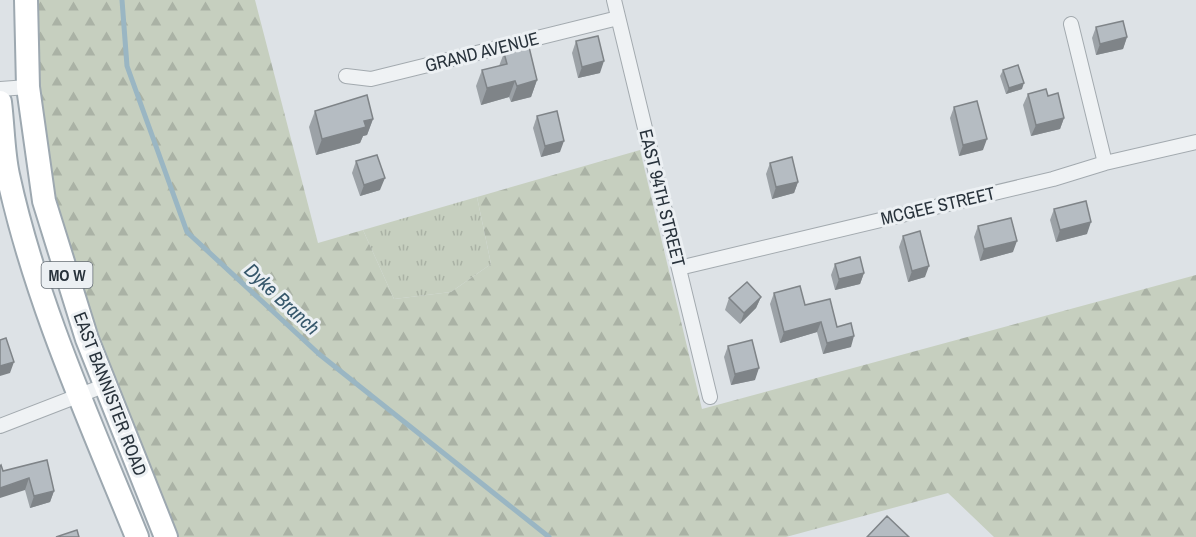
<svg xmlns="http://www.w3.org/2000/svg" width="1196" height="537" viewBox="0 0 1196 537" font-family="'Archivo Narrow',sans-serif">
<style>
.grass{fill:url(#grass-tufts)}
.forest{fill:url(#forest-firs)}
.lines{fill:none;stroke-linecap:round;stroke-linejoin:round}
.stream{stroke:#9ab6c3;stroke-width:5}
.street-casing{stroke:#a3aaaf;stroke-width:16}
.primary-casing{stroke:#9da8b0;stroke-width:26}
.street{stroke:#eff2f4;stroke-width:14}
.primary{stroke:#fff;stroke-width:22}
.wall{fill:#9ca2a7}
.shaded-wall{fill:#7f8488}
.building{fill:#b5bcc2;stroke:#7f8488;stroke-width:1.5}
.labels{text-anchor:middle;stroke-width:6;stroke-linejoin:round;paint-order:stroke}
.shield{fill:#ecf0f3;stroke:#636b72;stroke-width:1.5}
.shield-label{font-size:16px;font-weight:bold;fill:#28323b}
.street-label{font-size:18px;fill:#28323b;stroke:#ecf0f3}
.water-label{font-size:20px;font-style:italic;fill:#36576b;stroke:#ecf0f3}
</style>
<defs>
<pattern id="grass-tufts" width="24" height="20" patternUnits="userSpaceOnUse" patternTransform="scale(1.5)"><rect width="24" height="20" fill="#c6cfbf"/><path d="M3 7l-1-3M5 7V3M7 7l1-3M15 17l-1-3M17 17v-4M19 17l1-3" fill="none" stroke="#aab2a5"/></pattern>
<pattern id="forest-firs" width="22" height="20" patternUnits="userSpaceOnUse" patternTransform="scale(1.5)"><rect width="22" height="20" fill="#c6cfbf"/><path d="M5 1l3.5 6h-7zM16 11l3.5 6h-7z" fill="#aab2a5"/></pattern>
</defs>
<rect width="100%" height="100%" fill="#dde2e6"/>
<path class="grass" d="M477,197L491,264L451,292L394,299L363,230Z"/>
<path class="forest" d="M37,0H255L318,243L363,230L394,299L451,292L491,264L477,197L640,150L702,409L1196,275V537H994L948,493L786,537H177C131,421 76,305 51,181C40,123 37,60 37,0Z"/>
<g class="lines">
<path class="stream" d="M122,0L127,66L187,232L319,354L549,537"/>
<defs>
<path id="street" d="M614,0L710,397
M1071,24L1105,163
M346,76L371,79L618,18
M0,89L28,87
M679,268L1053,179L1105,163L1196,142
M0,426L106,385"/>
<path id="primary" d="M26,0L28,87L44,201L87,339L166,537
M0,102C3,126 3,152 8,175C35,300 89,419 137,537"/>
</defs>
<use href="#street" class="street-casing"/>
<use href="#primary" class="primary-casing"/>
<use href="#street" class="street"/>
<use href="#primary" class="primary"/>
</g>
<path class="wall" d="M1096,27L1127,37L1123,49L1096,55L1092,38Z
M576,41L600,73L578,78L572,53Z
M504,53L537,80L531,97L511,102L509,97L481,105L476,86L482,70L499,66Z
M1003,70L1022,89L1006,94L1000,76Z
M1028,94L1048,96L1064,118L1060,129L1031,136L1023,105Z
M954,107L983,150L959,156L950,118Z
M315,111L373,119L367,135L363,136L360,143L316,155L309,127Z
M537,116L560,152L541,157L533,128Z
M356,161L380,190L360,196L352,173Z
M770,163L798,182L794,193L772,199L766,174Z
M1054,209L1087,234L1056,242L1050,220Z
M978,226L1013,252L980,261L974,237Z
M903,236L925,277L908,282L899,247Z
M835,264L864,273L860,284L835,290L831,275Z
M774,293L805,305L837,327L851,347L823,354L817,332L780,343L770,304Z
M761,297L756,308L740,324L725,310L729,298Z
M728,346L755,380L731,385L724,357Z
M47,460L54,491L50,502L30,508L25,490L3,471Z"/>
<path class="shaded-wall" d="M1127,37L1123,49L1096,55L1100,44Z
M604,61L600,73L578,78L582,67Z
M537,80L531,97L511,102L517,86Z
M515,81L509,97L481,105L487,88Z
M1024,83L1022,89L1006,94L1009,88Z
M1064,118L1060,129L1031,136L1036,125Z
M373,119L367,135L363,136L360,143L316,155L322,139L364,121Z
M987,139L983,150L959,156L963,145Z
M564,141L560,152L541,157L545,146Z
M385,178L380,190L360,196L364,185Z
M798,182L794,193L772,199L776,187Z
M1091,222L1087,234L1056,242L1060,230Z
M1017,241L1013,252L980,261L984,249Z
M929,266L925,277L908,282L912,271Z
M864,273L860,284L835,290L839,279Z
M761,297L756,308L740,324L744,313Z
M821,322L817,332L780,343L784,332Z
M854,336L851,347L823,354L827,343Z
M14,362L10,373L0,376V366Z
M759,368L755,380L731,385L735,374Z
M29,478L25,490L0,498V488Z
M54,491L50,502L30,508L34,496Z"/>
<path class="building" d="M1123,21L1127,37L1100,44L1096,27Z
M598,36L604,61L582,67L576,41Z
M529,47L537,80L517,86L515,81L487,88L482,70L507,64L504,53Z
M1018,65L1024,83L1009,88L1003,70Z
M1046,89L1048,96L1058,93L1064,118L1036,125L1028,94Z
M367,95L373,119L364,121L366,127L322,139L315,111Z
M977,101L987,139L963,145L954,107Z
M557,111L564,141L545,146L537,116Z
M377,155L385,178L364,185L356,161Z
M792,157L798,182L776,187L770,163Z
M1086,201L1091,222L1060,230L1054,209Z
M1011,218L1017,241L984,249L978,226Z
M920,231L929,266L912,271L903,236Z
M860,257L864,273L839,279L835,264Z
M747,282L761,297L744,313L729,298Z
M800,286L805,305L830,299L837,327L851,323L854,336L827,343L821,322L784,332L774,293Z
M6,338L14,362L0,366V340Z
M752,340L759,368L735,374L728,346Z
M47,460L54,491L34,496L29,478L0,488V466L1,465L3,471Z
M887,516L909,537H867Z
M77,530L79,537H56Z"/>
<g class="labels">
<rect class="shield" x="41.5" y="262" width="51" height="26" rx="4.5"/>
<g class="shield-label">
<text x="67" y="281">MO W</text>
</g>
<g class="street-label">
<text transform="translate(482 52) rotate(-14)" y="6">GRAND AVENUE</text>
<text transform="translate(662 198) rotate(76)" y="6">EAST 94TH STREET</text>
<text transform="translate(938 206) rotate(-13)" y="6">MCGEE STREET</text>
<text transform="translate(110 394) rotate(69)" y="6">EAST BANNISTER ROAD</text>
</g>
<g class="water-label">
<text transform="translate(282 299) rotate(43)" y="7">Dyke Branch</text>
</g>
</g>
</svg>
